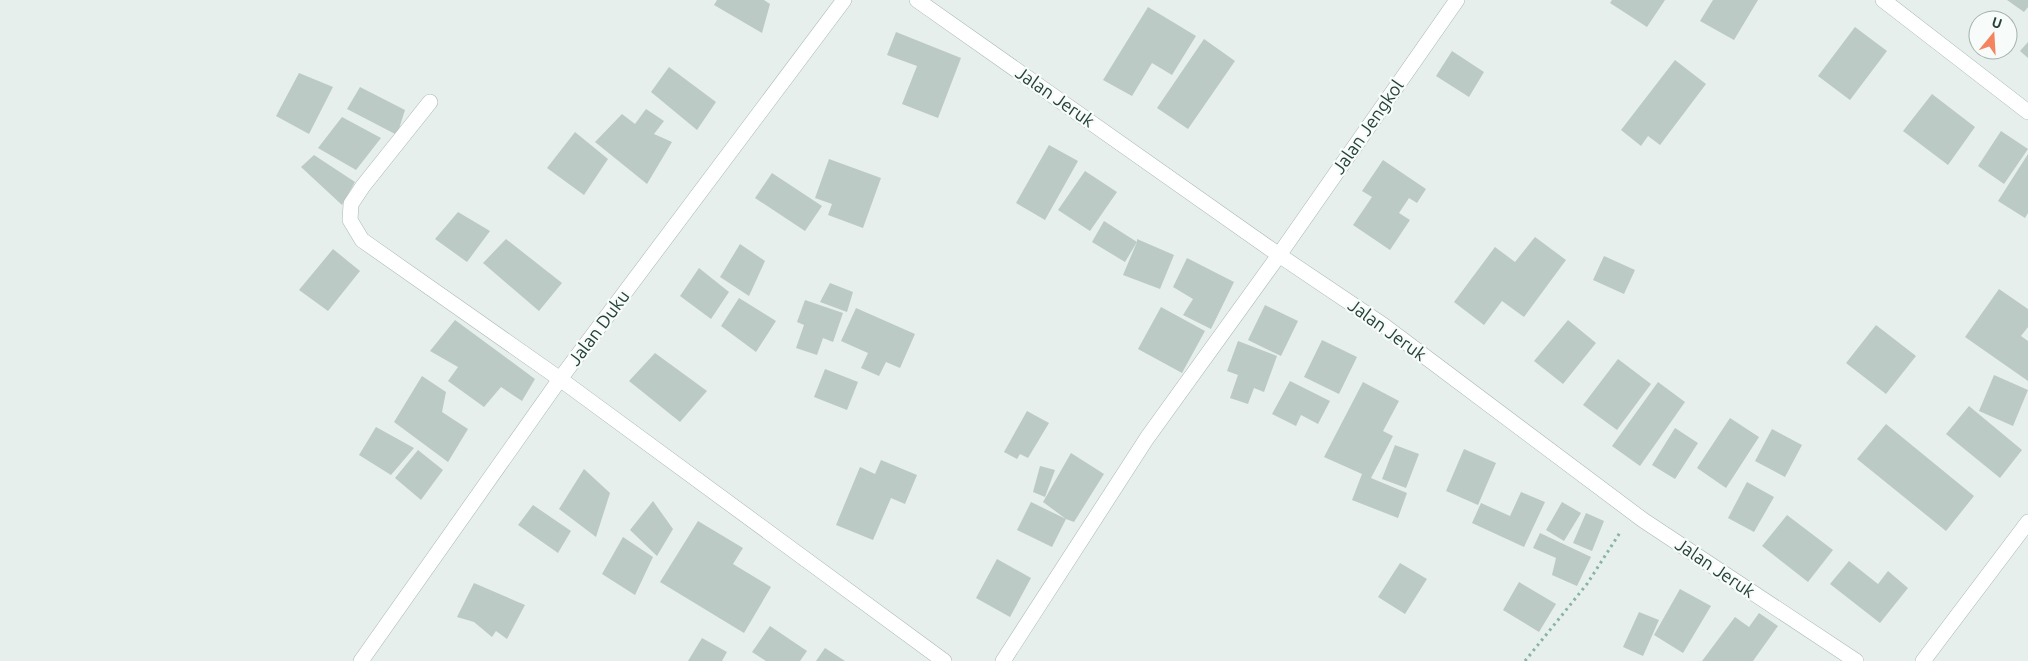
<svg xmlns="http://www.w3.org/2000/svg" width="2028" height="661" viewBox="0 0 2028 661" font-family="Ubuntu,sans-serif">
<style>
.building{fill:#bbcac4}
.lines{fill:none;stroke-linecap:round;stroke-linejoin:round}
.minor-casing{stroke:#a8b8b2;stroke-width:16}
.path{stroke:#86b3a5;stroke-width:3;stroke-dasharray:2.5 4;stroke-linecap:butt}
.minor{stroke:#fff;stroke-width:15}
.labels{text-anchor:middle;stroke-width:4.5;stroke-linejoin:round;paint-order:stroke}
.street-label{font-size:18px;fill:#24423a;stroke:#f7fbf9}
</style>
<rect width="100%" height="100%" fill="#e6efeb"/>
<path class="building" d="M717,0H764L770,4L762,33L714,5Z
M1612,0H1665L1647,27L1610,3Z
M1713,0H1758L1734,40L1700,21Z
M2007,0H2028V7L2024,12Z
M1148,7L1196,36L1172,75L1152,63L1132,96L1103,80Z
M1855,27L1887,51L1850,100L1818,76Z
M896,32L961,58L938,118L902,104L917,66L887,55Z
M1204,39L1235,61L1188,129L1157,108Z
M2028,42V58L2020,51Z
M1452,51L1484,72L1469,97L1436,76Z
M1675,60L1706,84L1660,145L1648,136L1641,146L1621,130Z
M669,67L716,102L697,130L651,92Z
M299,73L333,87L309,134L276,116Z
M360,87L405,110L397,135L347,109Z
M1932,94L1975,127L1948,165L1903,131Z
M646,109L664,121L654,134L672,142L647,184L595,142L622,114L635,124Z
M342,117L381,138L356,170L318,148Z
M2001,131L2028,149L2004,184L1978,166Z
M575,132L608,159L584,195L547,168Z
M1049,145L1078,161L1045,220L1016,203Z
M2028,154V213L2025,218L1998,201Z
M314,155L355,182L342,205L301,167Z
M829,159L881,178L863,228L828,215L832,204L815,198Z
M1383,160L1426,189L1417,203L1409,198L1399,213L1410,220L1390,250L1353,225L1372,197L1362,191Z
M1085,171L1117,192L1090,231L1058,210Z
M772,173L822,206L805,231L755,198Z
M458,212L490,231L467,262L435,239Z
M1104,221L1137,242V239L1174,255L1160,289L1123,275L1137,242L1125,262L1092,242Z
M1535,237L1566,260L1524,317L1502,301L1484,325L1454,302L1495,247L1515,262Z
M506,239L562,283L539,311L483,263Z
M740,244L765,261L749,296L720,277Z
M333,249L360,271L328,311L299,290Z
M1604,256L1635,270L1624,294L1593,280Z
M1187,258L1234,282L1211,329L1183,315L1193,299L1173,287Z
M699,268L729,292L711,319L680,296Z
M830,283L853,292L847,312L820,302Z
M1999,289L2028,309V327L2021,336L2028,341V381L1965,337Z
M739,298L776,321L756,352L721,326Z
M805,300L843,313L833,342L823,338L817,355L796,348L804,325L797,322Z
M1265,305L1298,321L1281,356L1248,340Z
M1161,307L1205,331L1182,373L1138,349Z
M856,308L915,334L900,368L886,362L879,376L861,368L868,353L841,341Z
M455,320L535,379L522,401L501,387L484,407L448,381L458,367L430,351Z
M1568,320L1596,343L1563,384L1534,361Z
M1876,325L1916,356L1886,394L1846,363Z
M1322,340L1357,357L1339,394L1304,377Z
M1238,341L1277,356L1264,392L1254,388L1248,404L1230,398L1238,375L1227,371Z
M655,353L707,391L680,422L629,381Z
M1618,359L1651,384L1617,430L1583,405Z
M825,369L858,382L847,410L814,397Z
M1994,375L2028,390L2013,426L1979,411Z
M422,376L446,392L442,412L468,429L448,462L394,422Z
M1290,381L1330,401L1318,424L1301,415L1296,426L1272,414Z
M1363,382L1399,401L1383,431L1393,436L1371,478L1407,493L1398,518L1352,500L1362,474L1324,457Z
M1658,382L1685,402L1640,466L1612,446Z
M1969,406L2022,450L2000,478L1946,434Z
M1027,411L1049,423L1028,458L1020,454L1017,459L1004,452Z
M1730,418L1759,437L1726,488L1697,468Z
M1886,424L1974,496L1946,531L1857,459Z
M376,427L414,448L391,475L359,455Z
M1675,428L1698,443L1675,479L1652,465Z
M1772,429L1802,445L1785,477L1755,461Z
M1395,445L1419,454L1406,488L1382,479Z
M1464,449L1496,463L1478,505L1446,491Z
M418,450L443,470L421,500L395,478Z
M1071,453L1104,474L1074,522L1066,519L1043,502Z
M881,460L917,475L905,504L891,498L873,540L836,525L860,467L875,474Z
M1040,466L1055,470L1045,497L1033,492Z
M584,469L610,493L596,537L559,509Z
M1747,482L1774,497L1754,532L1728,518Z
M1521,492L1545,502L1524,547L1472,523L1481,503L1510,516Z
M653,501L673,529L657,556L630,530Z
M1031,502L1066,519L1052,547L1017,530Z
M1562,502L1581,513L1564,541L1546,530Z
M533,505L571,531L558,553L518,525Z
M1586,513L1604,521L1592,551L1573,543Z
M1787,515L1833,550L1808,582L1762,546Z
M698,521L743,548L733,564L771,587L744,633L660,582Z
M1540,533L1591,557L1577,586L1552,575L1556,558L1533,548Z
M623,537L653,557L635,595L602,574Z
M997,559L1031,578L1010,617L976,598Z
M1849,561L1878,584L1888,571L1908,588L1880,623L1830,584Z
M1400,563L1427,579L1405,614L1378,597Z
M1519,582L1556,604L1539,632L1503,610Z
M474,583L525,605L507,639L496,631L492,637L474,622L457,617Z
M1680,589L1711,606L1683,653L1654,635Z
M1639,612L1659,620L1643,656L1623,647Z
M1759,613L1778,626L1753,661H1702L1735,617L1749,627Z
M770,626L807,651L800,661H766L752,652Z
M702,638L727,652L722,661H688Z
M825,648L845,661H816Z"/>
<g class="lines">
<defs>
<path id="minor" d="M917,0L1279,255L1383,325L1643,520L1856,661
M1883,0L2028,112
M430,102L363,186L351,204L350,220L362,240L560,379L944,661
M361,661L560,379L844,0
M1003,661L1147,438L1279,255L1457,0
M1923,661L2028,522"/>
</defs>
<use href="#minor" class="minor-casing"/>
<path class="path" d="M1525,661L1587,584L1621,531"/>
<use href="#minor" class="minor"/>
</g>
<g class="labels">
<g class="street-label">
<text transform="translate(1055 97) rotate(35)" y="6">Jalan Jeruk</text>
<text transform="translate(1368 127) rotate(-55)" y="6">Jalan Jengkol</text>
<text transform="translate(599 328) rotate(-53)" y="6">Jalan Duku</text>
<text transform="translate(1387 330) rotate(36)" y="6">Jalan Jeruk</text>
<text transform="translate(1715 568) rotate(34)" y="6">Jalan Jeruk</text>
</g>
</g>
<g transform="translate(1993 35) rotate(18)"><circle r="24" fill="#f7fbf9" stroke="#a3b1ad"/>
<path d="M0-4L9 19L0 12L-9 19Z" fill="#f4845f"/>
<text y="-8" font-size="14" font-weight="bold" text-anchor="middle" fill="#24423a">U</text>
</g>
</svg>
